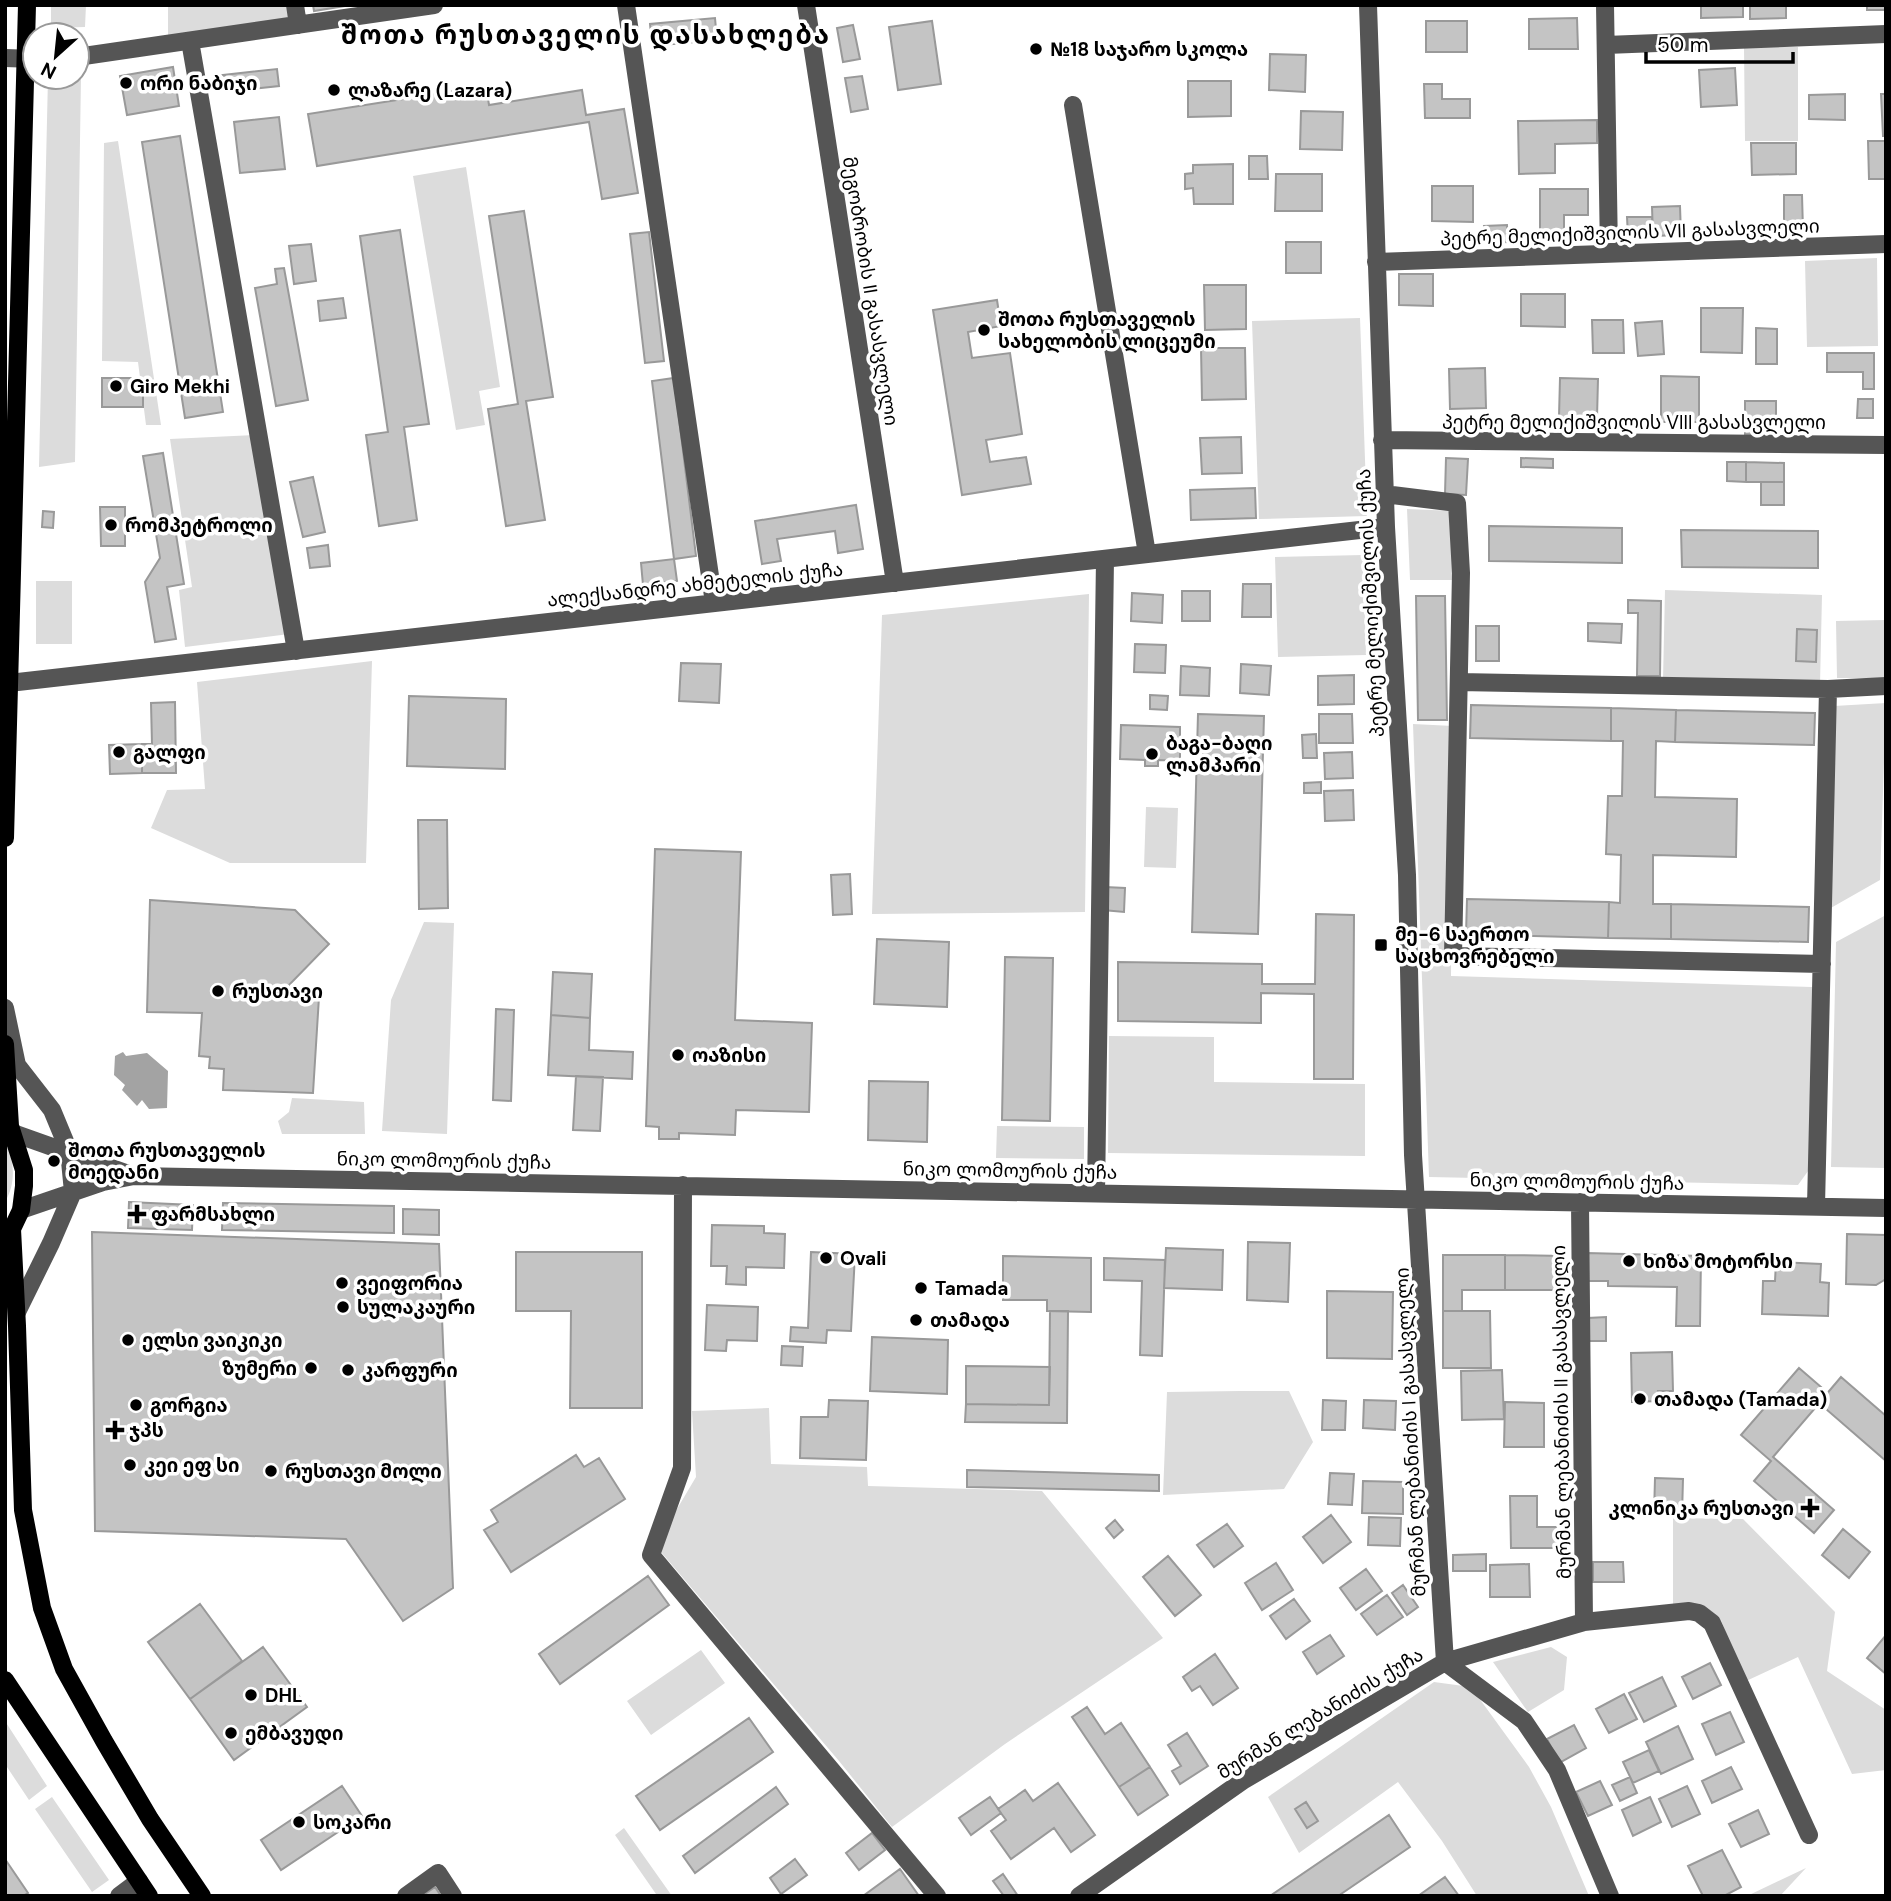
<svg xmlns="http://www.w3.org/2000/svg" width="1891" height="1901" viewBox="0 0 1891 1901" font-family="'DM Sans','Noto Sans Georgian',sans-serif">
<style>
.green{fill:#dcdcdc}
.water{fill:#a3a3a3}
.building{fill:#c4c4c4;stroke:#999;stroke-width:2}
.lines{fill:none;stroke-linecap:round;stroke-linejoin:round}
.minor{stroke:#555;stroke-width:18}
.major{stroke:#000;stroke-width:18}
.poi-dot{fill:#000;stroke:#fff;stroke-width:2.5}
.labels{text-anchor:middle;stroke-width:7;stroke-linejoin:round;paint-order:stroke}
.poi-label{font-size:19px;font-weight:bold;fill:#000;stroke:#fff;text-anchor:start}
.street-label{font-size:19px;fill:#000;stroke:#fff}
.district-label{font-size:26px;font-weight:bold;letter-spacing:2px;fill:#000;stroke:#fff}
</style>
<rect width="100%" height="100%" fill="#fff"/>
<path class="green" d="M51,5H86L85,27L51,28Z
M168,5H290L292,19L168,38Z
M1744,47H1798V141H1745Z
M77,76H81L75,462L39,467L48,77Z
M118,141L161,425H146L138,362L102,361L104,143Z
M466,167L500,387L479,391L485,425L456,430L413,176Z
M1877,258L1878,346L1807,347L1805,261Z
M1360,318L1367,516L1259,519L1252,321Z
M255,435L289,634L185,647L179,590L192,587L170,439Z
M1407,509L1455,511L1459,580H1410Z
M1363,555L1366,655L1278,657L1275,557Z
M36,581H72V644H36Z
M1665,590L1822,595L1820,684L1663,680Z
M1089,594L1085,912L872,914L882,615Z
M1886,620V678H1837L1836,621Z
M372,661L366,863H230L151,828L167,790L205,789L197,682Z
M1886,703L1880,880L1829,909L1834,706Z
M1413,724L1453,726L1451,976L1812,987L1811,1167L1798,1185L1429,1177Z
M1146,807L1178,808L1176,868L1144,867Z
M1886,915V1168L1831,1167L1836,942Z
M424,922L454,923L447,1134L382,1131L391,1000Z
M1109,1036L1214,1037V1082L1365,1084V1156L1108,1153Z
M292,1098L364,1102L365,1134H282L278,1121L289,1112Z
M997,1126L1084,1127V1159L996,1158Z
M5,1142C15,1161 16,1184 5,1202Z
M1240,1391H1289L1313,1442L1284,1489L1163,1495L1167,1392Z
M769,1408L771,1464L867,1467L868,1486L1042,1491L1163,1638L1005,1744L892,1827L839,1761L661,1552L674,1514L696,1477L692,1411Z
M1673,1518L1743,1519L1835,1612L1827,1671L1886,1710V1770L1852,1774L1798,1657L1744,1682L1721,1620L1710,1610L1673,1609Z
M1551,1647L1567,1657L1564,1690L1528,1712L1493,1662Z
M701,1650L725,1683L651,1735L627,1701Z
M1434,1682L1471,1687L1529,1767L1551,1807L1589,1896H1477L1442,1841L1398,1782L1299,1853L1268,1797Z
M5,1721L47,1786L29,1800L5,1764Z
M52,1797L109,1880L92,1892L35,1809Z
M624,1828L672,1896H655L656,1894L615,1835Z
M1806,1868L1780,1896H1747Z"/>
<path class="water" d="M123,1052L126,1056L147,1053L168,1071L167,1108L149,1109L142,1100L137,1106L122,1090L125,1085L114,1075L115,1056Z"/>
<path class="building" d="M313,5H351L314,11Z
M1701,5H1743V17L1701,18Z
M1750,5H1786V18L1750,19Z
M1867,5H1886V10H1867Z
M715,18L717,40L652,46L650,24Z
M1577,18L1578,49H1529V19Z
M932,21L941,84L898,90L889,27Z
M1426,21H1467V52H1426Z
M853,25L860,59L843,62L837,28Z
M1270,54L1306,55L1305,92L1269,90Z
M173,67L179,106L127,115L120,76Z
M1735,68L1737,105L1701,107L1699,70Z
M277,69L279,86L242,90L223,75Z
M862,76L868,109L851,112L845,78Z
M1188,81H1231V116L1188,117Z
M1424,84H1442V99H1470V118H1425Z
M486,86L489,105L582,90L586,115L624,109L638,193L602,199L589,122L317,166L308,114Z
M1845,94V120L1809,119V95Z
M1881,94H1886V136H1883Z
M1301,111L1343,112L1342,150L1300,149Z
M279,117L285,169L240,173L234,122Z
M1597,120V143L1555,144V173L1519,174L1518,121Z
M180,136L223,412L185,418L142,142Z
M1868,141H1886V179H1869Z
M1751,143H1796V174L1752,175Z
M1249,156H1267L1268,179H1249Z
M1233,164V204H1194L1193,188L1185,189V174L1193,173V165Z
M1276,174H1322V211H1275Z
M1432,186H1473V222L1432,221Z
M1540,189H1588V215H1564V232H1540Z
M1784,195H1802L1803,230H1784Z
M1680,206L1681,235L1653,236L1652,207Z
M524,211L553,397L526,401L545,520L506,526L488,409L518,404L489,216Z
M1627,217H1652L1653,236H1628Z
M1507,225L1508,242L1485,243L1484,226Z
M400,230L429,424L404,427L417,520L379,526L366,435L388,432L360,236Z
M649,232L664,361L645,363L630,234Z
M1286,242H1321V273H1286Z
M311,244L316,281L294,284L289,246Z
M284,268L308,400L276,406L255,288L277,284L275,269Z
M1399,274H1433V306L1399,305Z
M1204,285H1246V329L1205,330Z
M1521,294H1565V327L1521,326Z
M343,298L346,318L320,321L318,301Z
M997,300L1001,326L968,332L972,358L1010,353L1022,434L986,440L990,462L1026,457L1031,484L962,495L933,310Z
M1701,308H1743L1742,353L1701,352Z
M1592,320H1623L1624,353H1593Z
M1662,321L1664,354L1638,356L1635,323Z
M1756,328L1777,329V364H1756Z
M1201,348H1245L1246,399L1202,400Z
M1827,353H1874V389H1863V372H1827Z
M1485,368L1486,408L1450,409L1449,369Z
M1661,376L1699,377V422H1661Z
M102,378H143V407H102Z
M674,378L696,556L674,559L652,381Z
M1560,378L1598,379L1597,418L1559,417Z
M1858,399H1873V418H1857Z
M1745,401H1776V435L1745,434Z
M1241,437L1242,473L1202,474L1200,438Z
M163,453L184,584L167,587L176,639L155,642L145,582L160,558L143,456Z
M1446,458L1468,459L1466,495L1445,494Z
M1521,458L1553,459V468L1521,467Z
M1727,462H1746V482L1727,481Z
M1746,462L1784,463V482H1746Z
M313,477L325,532L303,537L290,482Z
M1761,482H1784V505H1761Z
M1255,488L1256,518L1191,520L1190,490Z
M856,505L863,549L838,553L835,531L777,539L781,561L762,564L755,521Z
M100,507H125V546H101Z
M43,511L54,512L53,528L42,527Z
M1489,526L1622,528V563L1489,561Z
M1681,530L1818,531V568L1682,567Z
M328,545L330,566L310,568L307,548Z
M674,559L677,581L643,585L641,563Z
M1243,584H1271V617H1242Z
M1182,591H1210V621H1182Z
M1132,593L1163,595L1162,623L1131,621Z
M1416,596H1445L1447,720H1418Z
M1628,600L1661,601L1660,676H1637L1638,613H1628Z
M1588,623L1622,624L1621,643L1588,641Z
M1476,626H1499V661H1476Z
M1797,629L1817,630L1816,662L1796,661Z
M1135,644L1166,645L1165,673L1134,672Z
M681,663L721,664L719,703L679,701Z
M1241,664L1271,666L1269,695L1240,693Z
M1181,666L1210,668L1209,696L1180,695Z
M1354,675V704L1318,705V676Z
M1150,695L1168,696L1167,710L1150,709Z
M409,696L506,699L505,769L407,766Z
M175,702L176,773H142V744H152L151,703Z
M1471,705L1611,708V741L1470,738Z
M1611,708L1676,710L1675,742L1656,741L1655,797L1737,799L1736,857L1653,855V904H1671V939L1608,938L1609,902L1620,903L1621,855L1606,854L1608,796H1622L1623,741H1611Z
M1676,710L1815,713L1814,745L1675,742Z
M1198,714L1264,716L1258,934L1192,932Z
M1319,714H1352L1353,743H1319Z
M1121,725L1180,727V761L1158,760V766H1145V760L1120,759Z
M1316,734L1317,758H1303L1302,735Z
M142,744V773L110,774L109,745Z
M1352,752L1353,778L1325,779L1324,753Z
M1321,782V793H1304V783Z
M1353,790L1354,820L1325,821L1324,791Z
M418,820H447L448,908L419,909Z
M655,849L741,852L735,1020L812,1023L809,1112L736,1110L735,1135L679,1133V1139H659V1127L646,1126Z
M850,874L852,914L833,915L831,875Z
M1105,887L1125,888L1124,912L1103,910Z
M1467,899L1609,902L1608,938L1466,934Z
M150,900L295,910L329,944L289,985L288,997H319L313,1093L223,1090L224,1069L209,1068L210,1057L199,1056L202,1013L147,1012Z
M1671,904L1809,907L1808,942L1671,939Z
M1316,914L1354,915L1353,1079H1314V994L1261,993V1023L1118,1021V962L1262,964V984H1315Z
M877,939L949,942L947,1007L874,1004Z
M1005,957L1053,958L1050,1121L1002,1120Z
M553,972L592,974L590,1018L551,1015Z
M496,1009L514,1010L511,1101L493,1100Z
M551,1015L590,1018L589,1050L633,1052L632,1079L548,1075Z
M576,1076L603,1077L600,1131L573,1130Z
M869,1081L928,1082L927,1142L868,1140Z
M129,1202L193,1205L192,1230L128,1228Z
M223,1203L394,1206V1233L222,1230Z
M403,1209L439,1210V1235L403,1234Z
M712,1225L764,1226V1233L785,1234L784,1268L746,1267V1285L726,1284L727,1266H711Z
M92,1232L439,1244L453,1588L403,1621L346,1539L95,1531Z
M1847,1234L1886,1235V1279L1876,1285L1846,1284Z
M1248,1242L1290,1243L1288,1302L1247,1300Z
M1166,1248L1223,1250L1222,1290L1164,1288Z
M516,1252H642V1408H570L571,1311H516Z
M811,1252L855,1254L851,1331L827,1330L826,1343L790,1341L791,1327L808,1328Z
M1587,1253L1701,1256L1700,1326H1676L1677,1287L1608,1286V1281H1587Z
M1443,1255H1505V1290H1462V1311H1443Z
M1505,1255L1564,1256V1290H1505Z
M1003,1256L1091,1258V1312L1047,1311V1300H1003Z
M1104,1258L1165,1260L1162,1356L1140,1355L1142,1281L1104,1280Z
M1776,1262L1821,1264L1820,1282L1829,1283L1828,1316L1762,1314L1763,1281H1775Z
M1327,1291L1393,1292L1392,1359L1327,1358Z
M707,1305L758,1307L757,1341L727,1340L726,1351L705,1350Z
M1050,1311H1068L1067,1423L965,1422L966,1404L1049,1405Z
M1443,1311H1490L1491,1368H1443Z
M1606,1317V1341H1589L1588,1318Z
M872,1337L948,1340L947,1394L870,1391Z
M782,1346L803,1347L802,1366L781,1365Z
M1672,1352L1673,1391H1658L1659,1401L1632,1402L1631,1353Z
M966,1366L1050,1367L1049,1405L966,1404Z
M1799,1368L1828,1393L1773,1457L1834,1510L1814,1533L1754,1481L1771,1461L1741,1435Z
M1502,1370L1504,1419L1462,1420L1461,1371Z
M1841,1377L1886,1416V1461L1819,1403Z
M829,1400L868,1401L866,1460L800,1458L801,1417H828Z
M1323,1400L1346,1401L1345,1430H1322Z
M1364,1400L1396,1401L1395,1430L1363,1428Z
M1505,1402L1544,1403V1447H1504Z
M576,1455L584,1467L599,1458L625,1499L511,1572L484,1530L498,1522L491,1510Z
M967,1470L1159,1475V1491L967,1487Z
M1330,1473L1354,1474L1352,1505L1328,1504Z
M1655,1478L1683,1479L1682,1515H1654Z
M1363,1481L1403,1482V1514L1362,1513Z
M1510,1496H1537V1527H1562V1548H1511Z
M1331,1515L1351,1542L1323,1563L1303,1537Z
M1369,1517L1401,1518L1400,1546L1368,1545Z
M1115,1520L1123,1530L1114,1538L1106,1528Z
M1227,1524L1243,1546L1214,1567L1197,1545Z
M1843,1529L1870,1552L1849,1578L1822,1555Z
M1486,1554V1571H1453V1555Z
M1168,1556L1201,1595L1175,1616L1143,1577Z
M1593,1562H1623L1624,1582H1593Z
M1276,1563L1293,1590L1262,1610L1245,1583Z
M1529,1564L1530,1597H1490V1565Z
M1366,1569L1382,1591L1356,1610L1340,1588Z
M648,1576L669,1605L560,1684L539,1654Z
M1403,1585L1418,1607L1407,1615L1392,1593Z
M1387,1595L1403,1617L1377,1635L1361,1614Z
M1294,1599L1310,1621L1286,1639L1270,1616Z
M200,1604L242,1661L190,1699L148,1642Z
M1330,1635L1344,1656L1317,1674L1303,1652Z
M1886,1635V1674L1867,1658Z
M263,1647L307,1707L234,1760L190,1699Z
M1215,1654L1238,1688L1213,1705L1200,1686L1192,1691L1183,1677Z
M1710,1663L1721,1685L1693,1699L1682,1677Z
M1662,1677L1676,1706L1644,1722L1629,1693Z
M1624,1694L1637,1719L1609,1733L1596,1709Z
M1087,1707L1105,1734L1121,1723L1150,1767L1119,1787L1072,1717Z
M1730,1712L1744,1742L1716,1755L1702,1724Z
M749,1718L773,1752L660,1830L636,1796Z
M1574,1725L1586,1748L1559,1763L1547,1739Z
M1678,1726L1693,1759L1661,1774L1646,1742Z
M1187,1733L1208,1766L1180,1784L1172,1771L1181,1766L1168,1745Z
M1649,1750L1659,1771L1633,1783L1623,1762Z
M1150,1767L1168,1795L1138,1815L1119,1787Z
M1731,1767L1742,1789L1712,1803L1702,1781Z
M1630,1777L1637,1793L1620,1801L1612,1785Z
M1600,1781L1612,1805L1588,1816L1576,1792Z
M1058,1783L1095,1835L1071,1852L1054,1828L1011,1859L991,1831L1006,1820L998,1809L1025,1790L1033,1801Z
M342,1786L362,1816L281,1870L261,1840Z
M1687,1786L1700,1814L1672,1827L1659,1799Z
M776,1787L788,1804L695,1873L683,1856Z
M990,1797L1001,1813L971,1835L959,1818Z
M1650,1797L1661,1822L1633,1836L1622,1810Z
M1306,1802L1318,1821L1307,1828L1295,1809Z
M1758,1810L1769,1834L1741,1847L1729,1824Z
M1389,1815L1410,1847L1338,1896H1270Z
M872,1833L885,1850L859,1870L846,1853Z
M1722,1850L1741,1887L1724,1896H1703L1688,1866Z
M5,1859L28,1893L23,1896H5Z
M795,1859L807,1875L781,1894L770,1878Z
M900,1869L919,1896H863Z
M1003,1874L1018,1896H1004L993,1881Z
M1445,1877L1459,1896H1418Z
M435,1887L441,1896H422Z"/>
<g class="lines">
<path class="minor" d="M295,5L298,25
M626,5L714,603
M806,5L895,583
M1368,5L1386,527L1407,875L1413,1155L1445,1662
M1605,5L1609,253
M190,41L296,651
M1606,45L1886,34
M77,57L434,5
M5,58L35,59
M1073,105L1147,554
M1376,262L1886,244
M1382,440L1886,445
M1384,494L1457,503L1461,573L1453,956L1822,964
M1459,682L1828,689L1886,686
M9,683L1386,527
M5,1008L17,1065L52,1110L69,1151L73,1192L51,1243L17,1312
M13,1133L134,1176
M683,1185L682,1468L651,1555L937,1896
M1096,1193L1105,559
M1580,1202L1584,1622
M1816,1206L1828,689
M21,1210L103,1182L134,1176L1886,1208
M1445,1662L1524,1721L1557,1770L1610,1896
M119,1896L139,1881
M406,1896L438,1873L453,1896
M1079,1896L1244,1780L1445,1662L1584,1622L1689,1611L1699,1613L1712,1623L1809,1835"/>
<path class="major" d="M5,838L27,5
M5,1044L10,1126L24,1170V1186L21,1210L12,1229L17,1326L23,1510L42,1608L64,1669L104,1741L150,1819L202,1896
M5,1680L149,1896"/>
</g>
<g class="poi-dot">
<circle cx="1036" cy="49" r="7"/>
<circle cx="126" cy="83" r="7"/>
<circle cx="334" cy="90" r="7"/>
<circle cx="984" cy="330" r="7"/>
<circle cx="116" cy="386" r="7"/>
<circle cx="111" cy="525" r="7"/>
<circle cx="119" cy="752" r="7"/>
<circle cx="1152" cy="754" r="7"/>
<rect x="1374" y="938" width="14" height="14" rx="3.5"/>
<circle cx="218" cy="991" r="7"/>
<circle cx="678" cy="1055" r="7"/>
<circle cx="54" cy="1161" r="7"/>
<path d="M133.5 1203.5h7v7h7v7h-7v7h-7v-7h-7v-7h7z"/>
<circle cx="826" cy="1258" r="7"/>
<circle cx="1629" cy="1261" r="7"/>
<circle cx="342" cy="1283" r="7"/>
<circle cx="921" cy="1288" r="7"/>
<circle cx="343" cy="1307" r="7"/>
<circle cx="916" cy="1320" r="7"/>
<circle cx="128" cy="1340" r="7"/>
<circle cx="311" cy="1368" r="7"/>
<circle cx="348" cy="1370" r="7"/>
<circle cx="1640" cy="1399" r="7"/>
<circle cx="136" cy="1405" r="7"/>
<path d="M111.5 1419.5h7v7h7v7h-7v7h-7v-7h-7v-7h7z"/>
<circle cx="130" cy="1465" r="7"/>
<circle cx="271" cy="1471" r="7"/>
<path d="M1806.5 1497.5h7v7h7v7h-7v7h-7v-7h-7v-7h7z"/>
<circle cx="251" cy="1695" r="7"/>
<circle cx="231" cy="1733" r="7"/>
<circle cx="299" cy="1822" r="7"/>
</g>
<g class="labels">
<g class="poi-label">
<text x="1050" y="56">№18 საჯარო სკოლა</text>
<text x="140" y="90">ორი ნაბიჯი</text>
<text x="348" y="97">ლაზარე (Lazara)</text>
<text x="998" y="326">შოთა რუსთაველის<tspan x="998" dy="22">სახელობის ლიცეუმი</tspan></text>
<text x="130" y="393">Giro Mekhi</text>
<text x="125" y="532">რომპეტროლი</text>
<text x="1166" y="750">ბაგა-ბაღი<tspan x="1166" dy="22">ლამპარი</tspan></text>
<text x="133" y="759">გალფი</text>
<text x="1395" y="941">მე-6 საერთო<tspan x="1395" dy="22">საცხოვრებელი</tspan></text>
<text x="232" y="998">რუსთავი</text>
<text x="692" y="1062">ოაზისი</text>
<text x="68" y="1157">შოთა რუსთაველის<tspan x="68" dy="22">მოედანი</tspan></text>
<text x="151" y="1221">ფარმსახლი</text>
<text x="840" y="1265">Ovali</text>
<text x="1643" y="1268">ხიზა მოტორსი</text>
<text x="356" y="1290">ვეიფორია</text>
<text x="935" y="1295">Tamada</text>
<text x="357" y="1314">სულაკაური</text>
<text x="930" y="1327">თამადა</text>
<text x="142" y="1347">ელსი ვაიკიკი</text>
<text x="297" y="1375" text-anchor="end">ზუმერი</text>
<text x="362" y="1377">კარფური</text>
<text x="1654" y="1406">თამადა (Tamada)</text>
<text x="150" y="1412">გორგია</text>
<text x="129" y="1437">ჯპს</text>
<text x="144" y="1472">კეი ეფ სი</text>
<text x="285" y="1478">რუსთავი მოლი</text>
<text x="1794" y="1515" text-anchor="end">კლინიკა რუსთავი</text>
<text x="265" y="1702">DHL</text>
<text x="245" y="1740">ემბავუდი</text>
<text x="313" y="1829">სოკარი</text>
</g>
<g class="street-label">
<text transform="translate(1630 232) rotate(-2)" y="7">პეტრე მელიქიშვილის VII გასასვლელი</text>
<text transform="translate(871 291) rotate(81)" y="7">მეგობრობის II გასასვლელი</text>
<text x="1634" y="429">პეტრე მელიქიშვილის VIII გასასვლელი</text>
<text transform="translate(695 584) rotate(-6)" y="7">ალექსანდრე ახმეტელის ქუჩა</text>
<text transform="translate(1370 603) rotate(-93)" y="7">პეტრე მელიქიშვილის ქუჩა</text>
<text transform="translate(444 1160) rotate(1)" y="7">ნიკო ლომოურის ქუჩა</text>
<text transform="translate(1010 1170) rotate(1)" y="7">ნიკო ლომოურის ქუჩა</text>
<text transform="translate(1577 1181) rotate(1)" y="7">ნიკო ლომოურის ქუჩა</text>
<text transform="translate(1561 1412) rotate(-91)" y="7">მურმან ლებანიძის II გასასვლელი</text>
<text transform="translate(1410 1432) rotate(-93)" y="7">მურმან ლებანიძის I გასასვლელი</text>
<text transform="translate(1320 1713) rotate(-31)" y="7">მურმან ლებანიძის ქუჩა</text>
</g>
<g class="district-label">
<text x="586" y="44">შოთა რუსთაველის დასახლება</text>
</g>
</g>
<rect width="1891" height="1901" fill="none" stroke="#000000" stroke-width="14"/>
<g transform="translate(56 56) rotate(207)"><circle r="33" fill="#ffffff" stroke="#999999" stroke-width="2"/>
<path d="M0-5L12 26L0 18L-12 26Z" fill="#000000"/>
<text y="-10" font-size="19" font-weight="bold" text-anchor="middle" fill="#000000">N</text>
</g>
<path d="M1646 52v10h147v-10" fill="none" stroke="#000000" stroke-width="3.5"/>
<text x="1657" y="52" font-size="21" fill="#000000" stroke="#ffffff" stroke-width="5" paint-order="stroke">50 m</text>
</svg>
